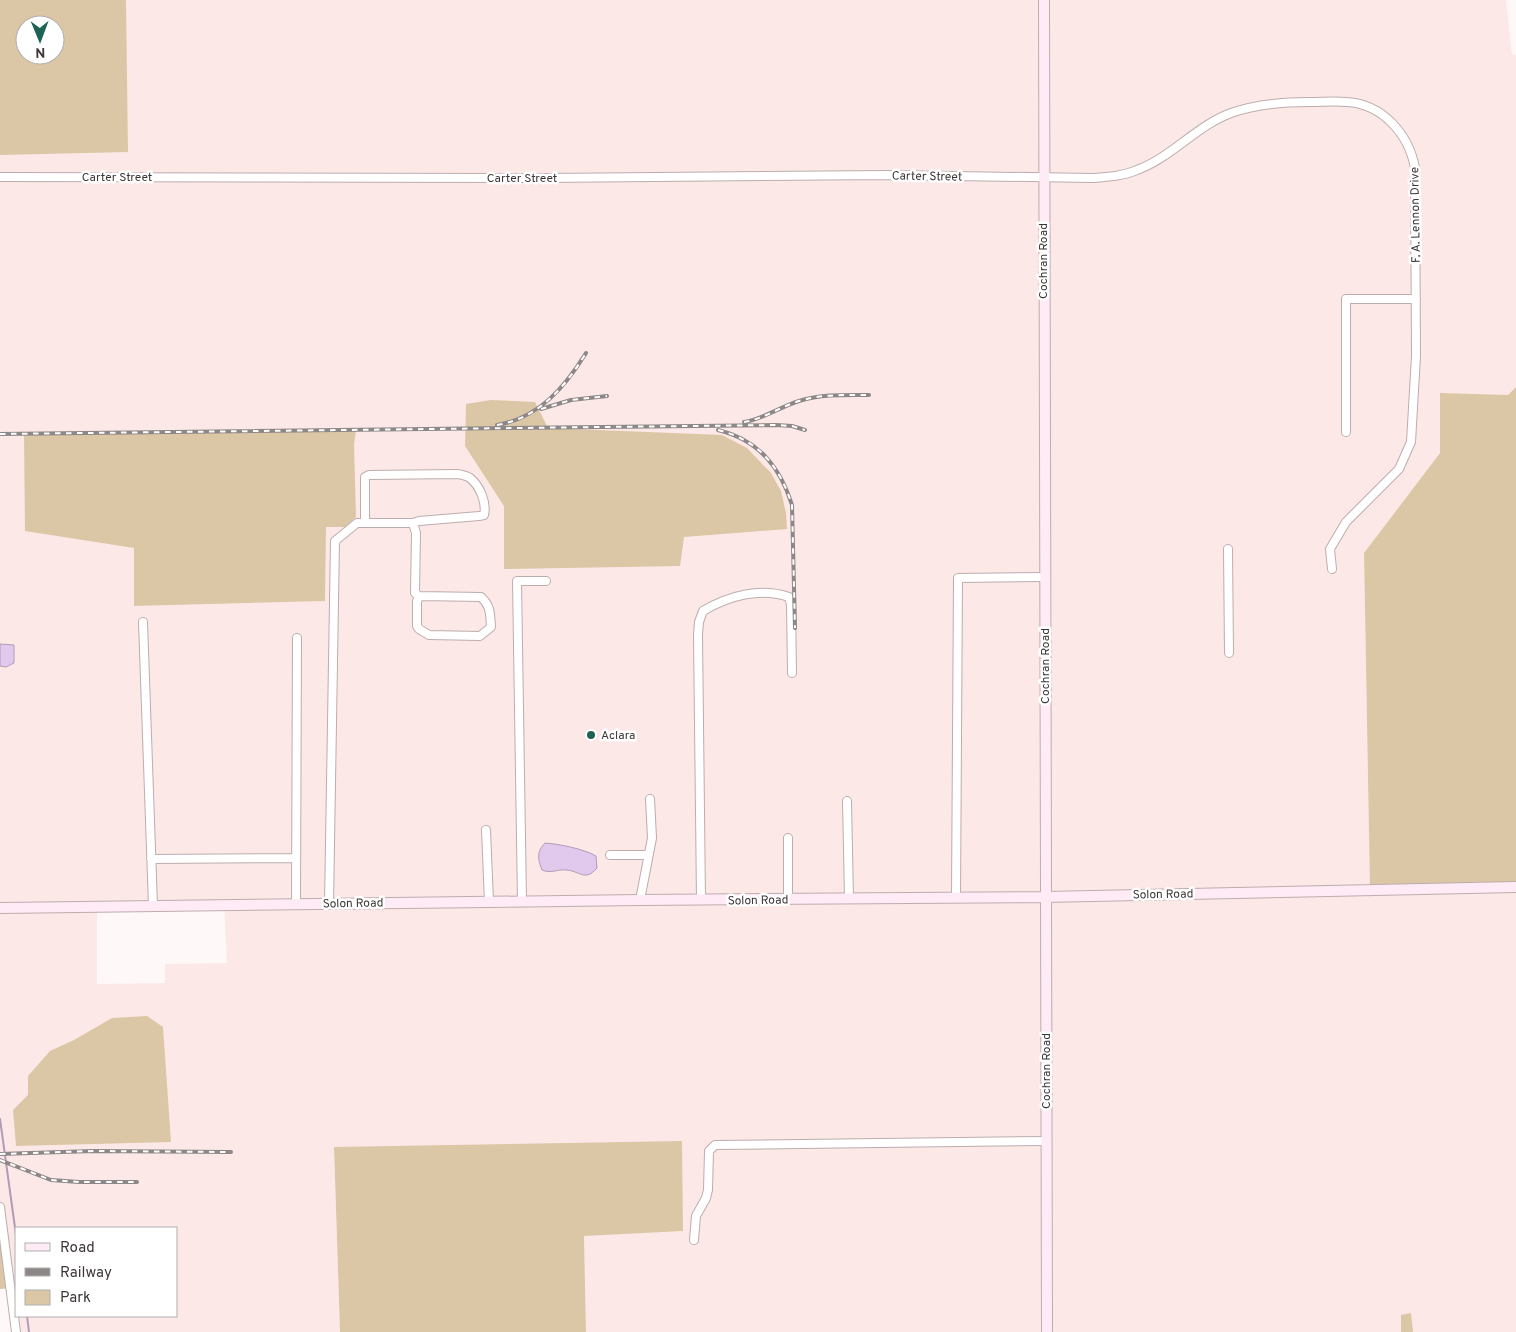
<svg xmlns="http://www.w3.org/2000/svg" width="1516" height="1332" viewBox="0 0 1516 1332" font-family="Overpass,sans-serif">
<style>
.built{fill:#fde8e8;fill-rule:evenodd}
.green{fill:#dbc7a5;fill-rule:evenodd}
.water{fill:#e1c8ed;stroke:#b09cb6}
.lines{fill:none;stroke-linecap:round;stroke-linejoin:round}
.stream{stroke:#b09cb6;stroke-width:2}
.street-casing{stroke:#bdadad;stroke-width:10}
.secondary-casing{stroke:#bdadad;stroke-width:12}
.street{stroke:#fff;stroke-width:8}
.secondary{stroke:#feebf5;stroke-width:10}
.rail-casing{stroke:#8e8787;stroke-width:4}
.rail{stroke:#fff;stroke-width:2;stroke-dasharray:5.5;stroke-linecap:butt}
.poi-dot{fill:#1c6255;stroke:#fff;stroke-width:2}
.labels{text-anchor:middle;stroke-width:5;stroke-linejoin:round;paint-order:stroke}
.street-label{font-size:12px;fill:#3d3636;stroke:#fff}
.poi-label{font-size:12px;fill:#3d3636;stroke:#fff;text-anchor:start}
</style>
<rect width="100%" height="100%" fill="#fff8f8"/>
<path class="built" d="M0,0H1506L1512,54L1516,55V387L1508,395L1440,394V453L1364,553L1370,890L1516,887V1332H586L584,1235L683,1231L334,1147L340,1332H16L0,1207ZM25,25H55V55H25ZM224,905L227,963L165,964V983L97,984V907ZM16,1228H176V1316H16Z"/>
<path class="green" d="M0,0H126L128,152L0,155ZM25,25H55V55H25Z
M1516,387V887L1370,890L1364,553L1440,453V393L1508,395Z
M491,400L535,402L548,428L722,435L747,448L771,473L781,491L786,513L787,529L684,537L680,566L504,569V506L465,446L466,404Z
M356,431L354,444L356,517L345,527H326L325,601L134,606V548L25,531L24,434Z
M147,1016L163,1027L171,1142L16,1146L13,1110L28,1095V1076L50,1051L74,1040L112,1018Z
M682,1141L683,1231L584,1236L586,1332H340L334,1147Z
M0,1207L11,1288L0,1289Z
M1411,1313L1413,1332H1401V1315Z"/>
<path class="water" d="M0,644L14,645V663L6,667L0,666Z
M545,843C559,844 584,849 596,856L597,868C585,882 580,871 566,870C557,869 551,874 542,870C538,859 536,852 545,843Z"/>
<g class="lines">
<path class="stream" d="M0,1119L16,1235
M27,1316L29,1332"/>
<defs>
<path id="street" d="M0,177L544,178L888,175L1093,178C1108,177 1123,176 1137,170C1172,157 1196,126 1231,113C1257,104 1282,102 1309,102C1322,102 1335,101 1347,102C1383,104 1409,135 1415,168L1416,356L1411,442L1399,469L1346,522L1330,549L1332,569
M1346,432V299H1416
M365,523V477L369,475L458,474C462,475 467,476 470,478C480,486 487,503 484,515L479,516L419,521L413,523
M1228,549L1229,653
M143,622L153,906
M847,801L849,899
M486,830L489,902
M610,855H648
M151,859L296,858
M956,898L958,578L1044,577
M788,899V838
M640,900L652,838L650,799
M701,900L698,635L699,622L703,611C728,596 760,587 789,597L791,605L792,673
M522,902L517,581H546
M296,904L297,638
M329,904L335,541L357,523H413L416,533L415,593L419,596L481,597C491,606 490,614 491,627L480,636L429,635L419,629L417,626V601L419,596
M0,1207L16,1332
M694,1240L696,1216L706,1198L708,1190L709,1151L715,1145L1046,1141"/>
<path id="secondary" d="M1044,0L1047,1332
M0,908L640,900L1045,897L1516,887"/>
</defs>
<use href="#street" class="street-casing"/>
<use href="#secondary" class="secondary-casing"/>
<use href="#street" class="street"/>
<use href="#secondary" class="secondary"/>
<defs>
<path id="rail" d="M541,409L571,400L607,396
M744,422C763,419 780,407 799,401C822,394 846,395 869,395
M497,425C539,418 565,387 586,353
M718,430C759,440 780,467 792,505L795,628
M0,434L776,425L792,426L805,430
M0,1154L93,1151L231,1152
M0,1160L51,1180L79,1182H137"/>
</defs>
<use href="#rail" class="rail-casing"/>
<use href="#rail" class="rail"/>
</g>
<circle class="poi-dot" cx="591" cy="735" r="5"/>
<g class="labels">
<g class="street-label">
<text transform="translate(927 176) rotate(1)" y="4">Carter Street</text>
<text x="117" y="181">Carter Street</text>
<text x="522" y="182">Carter Street</text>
<text transform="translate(1415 215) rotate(-91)" y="4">F. A. Lennon Drive</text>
<text transform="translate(1043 261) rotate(-90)" y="4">Cochran Road</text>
<text transform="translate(1045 666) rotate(-90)" y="4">Cochran Road</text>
<text transform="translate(1163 894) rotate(-1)" y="4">Solon Road</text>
<text transform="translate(758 900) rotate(-1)" y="4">Solon Road</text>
<text transform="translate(353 903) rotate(-1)" y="4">Solon Road</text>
<text transform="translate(1046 1071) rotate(-90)" y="4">Cochran Road</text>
</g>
<g class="poi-label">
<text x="601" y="739">Aclara</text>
</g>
</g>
<rect x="15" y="1227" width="162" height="90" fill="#ffffff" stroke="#b1afaf"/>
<rect x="25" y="1243" width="25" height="8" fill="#feebf5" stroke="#b1afaf"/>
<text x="60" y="1252" font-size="15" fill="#3d3636">Road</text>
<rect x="25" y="1268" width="25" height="8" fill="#8e8787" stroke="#b1afaf"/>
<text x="60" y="1277" font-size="15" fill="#3d3636">Railway</text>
<rect x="25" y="1290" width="25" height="15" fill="#dbc7a5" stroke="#b1afaf"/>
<text x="60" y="1302" font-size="15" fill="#3d3636">Park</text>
<g transform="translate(40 40) rotate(179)"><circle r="24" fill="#ffffff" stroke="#b1afaf"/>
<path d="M0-4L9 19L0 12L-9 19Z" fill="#1c6255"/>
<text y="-8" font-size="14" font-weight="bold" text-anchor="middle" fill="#3d3636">N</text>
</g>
</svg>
